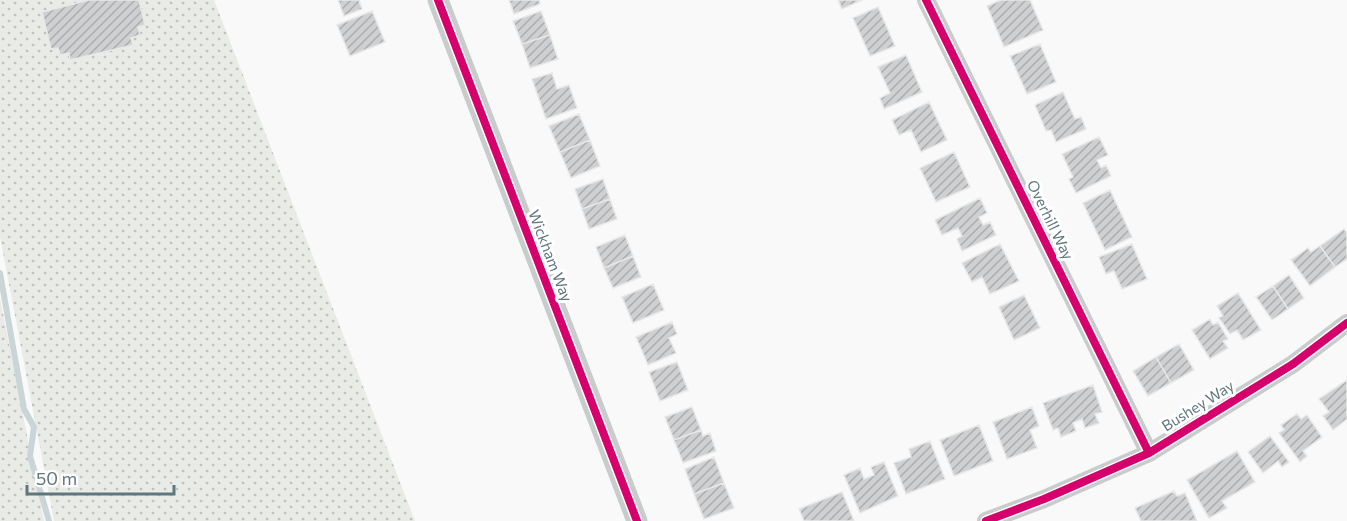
<svg xmlns="http://www.w3.org/2000/svg" width="1347" height="521" viewBox="0 0 1347 521" font-family="Commissioner,sans-serif">
<style>
.park{fill:url(#park-dots)}
.lines{fill:none;stroke-linecap:round;stroke-linejoin:round}
.stream{stroke:#cad5d7;stroke-width:6}
.building{fill:url(#building-hatch);stroke:#e8e8e8;stroke-width:1.5}
.minor{stroke:#c9cccd;stroke-width:18}
.tertiary{stroke:#c9cccd;stroke-width:21}
.cycleway-casing{stroke:#fff;stroke-width:11}
.cycleway{stroke:#d6006c;stroke-width:8}
.labels{text-anchor:middle;stroke-width:6;stroke-linejoin:round;paint-order:stroke}
.street-label{font-size:15px;fill:#60767d;stroke:#fff}
</style>
<defs>
<pattern id="park-dots" width="8" height="8" patternUnits="userSpaceOnUse" patternTransform="scale(1.5)"><rect width="8" height="8" fill="#e8ebe6"/><path d="M2 2h.1M6 6h.1" fill="none" stroke="#bfc3c0" stroke-width="1.8" stroke-linecap="round"/></pattern>
<pattern id="building-hatch" width="6" height="6" patternUnits="userSpaceOnUse" patternTransform="scale(1.5)"><rect width="6" height="6" fill="#ced0d1"/><path d="M-1 1l2-2M0 6l6-6M5 7l2-2" fill="none" stroke="#abadaf"/></pattern>
</defs>
<rect width="100%" height="100%" fill="#f9f9f9"/>
<path class="park" d="M0,0H214L415,521H54L0,237Z
M0,298L44,521H0Z"/>
<g class="lines">
<path class="stream" d="M0,273L24,409L34,427L30,456L49,521"/>
</g>
<path class="building" d="M89,0H139L145,25L138,27L140,35L131,38L133,45L70,60L69,53L60,55L58,48L51,49L42,12Z
M338,0H359L362,9L344,16Z
M509,0H539L540,4L514,14Z
M838,0H862L842,9Z
M1001,0H1030L1043,30L1004,47L987,6Z
M878,7L895,46L870,56L853,18Z
M372,11L385,42L350,56L337,25Z
M541,11L550,35L522,44L513,21Z
M550,35L558,59L530,68L522,44Z
M1040,44L1056,82L1027,94L1010,56Z
M906,55L922,92L884,109L880,98L890,93L878,67Z
M552,73L557,89L569,85L577,108L546,119L532,79Z
M1063,92L1075,119L1081,117L1086,129L1056,142L1051,130L1046,131L1035,105Z
M929,102L947,140L921,152L911,130L899,135L892,120Z
M579,114L590,140L560,152L549,126Z
M1099,137L1108,155L1097,160L1101,168L1106,165L1111,176L1076,193L1069,179L1073,177L1062,154Z
M590,140L600,166L571,178L560,152Z
M954,152L970,187L936,202L920,168Z
M603,179L610,199L582,209L575,189Z
M1110,190L1132,237L1105,250L1083,203Z
M980,198L987,213L979,217L983,225L990,222L996,235L962,251L957,239L962,236L958,228L942,235L935,220Z
M610,199L617,219L589,229L582,209Z
M1344,229L1347,233V259L1335,267L1320,246Z
M625,235L633,256L604,268L596,247Z
M1000,244L1019,281L990,294L982,277L972,282L962,263Z
M1132,244L1147,279L1122,289L1114,271L1106,274L1099,257Z
M1320,246L1335,267L1310,286L1291,260L1308,248L1311,252Z
M633,256L641,277L613,288L604,268Z
M1289,275L1304,298L1288,309L1273,286Z
M653,284L664,310L633,323L622,297Z
M1273,286L1288,309L1272,320L1256,297Z
M1238,293L1261,330L1243,340L1237,330L1230,334L1219,318L1223,316L1217,306Z
M1024,295L1040,328L1014,340L999,307Z
M1210,319L1213,325L1218,322L1228,339L1223,341L1228,348L1210,359L1192,330Z
M672,322L677,334L669,338L676,353L648,365L636,337Z
M1179,344L1194,370L1171,383L1156,357Z
M1156,357L1171,383L1148,396L1133,371Z
M677,362L688,390L660,401L649,372Z
M1347,380V419L1333,430L1323,416L1329,412L1319,399Z
M1093,385L1102,412L1095,414L1099,423L1085,428L1082,419L1073,423L1076,431L1061,437L1058,428L1053,430L1043,403Z
M692,407L701,430L674,440L665,417Z
M1032,407L1039,426L1030,430L1037,448L1007,459L993,422Z
M1297,414L1301,419L1307,415L1322,437L1303,451L1307,456L1300,462L1279,433L1284,430L1281,425Z
M979,425L993,461L954,476L940,440Z
M701,430L703,436L710,433L716,451L683,463L674,440Z
M1270,436L1289,462L1282,467L1278,461L1263,473L1248,452Z
M930,441L945,479L906,494L894,463L911,457L909,449Z
M1237,451L1255,482L1222,501L1227,508L1209,518L1187,480Z
M714,457L724,483L694,494L685,469Z
M884,462L898,496L860,513L844,475L860,468L864,479L874,475L871,467Z
M724,483L734,508L704,519L694,494Z
M1174,491L1177,496L1185,493L1197,521H1141L1135,508Z
M842,492L854,521H804L799,509Z"/>
<g class="lines">
<path class="minor" d="M926,0L1149,453
M986,521L1044,499L1149,453L1293,364L1347,323"/>
<path class="tertiary" d="M438,0L637,521"/>
<defs>
<path id="cycleway" d="M438,0L637,521
M926,0L1149,453
M986,521L1044,499L1149,453L1293,364L1347,323"/>
</defs>
<use href="#cycleway" class="cycleway-casing"/>
<use href="#cycleway" class="cycleway"/>
</g>
<g class="labels">
<g class="street-label">
<text transform="translate(1050 220) rotate(64)" y="5">Overhill Way</text>
<text transform="translate(550 256) rotate(69)" y="5">Wickham Way</text>
<text transform="translate(1198 406) rotate(-32)" y="5">Bushey Way</text>
</g>
</g>
<path d="M27 485v9h147v-9" fill="none" stroke="#60767d" stroke-width="3"/>
<text x="36" y="485" font-size="18" fill="#60767d" stroke="#ffffff" stroke-width="4.5" paint-order="stroke">50 m</text>
</svg>
